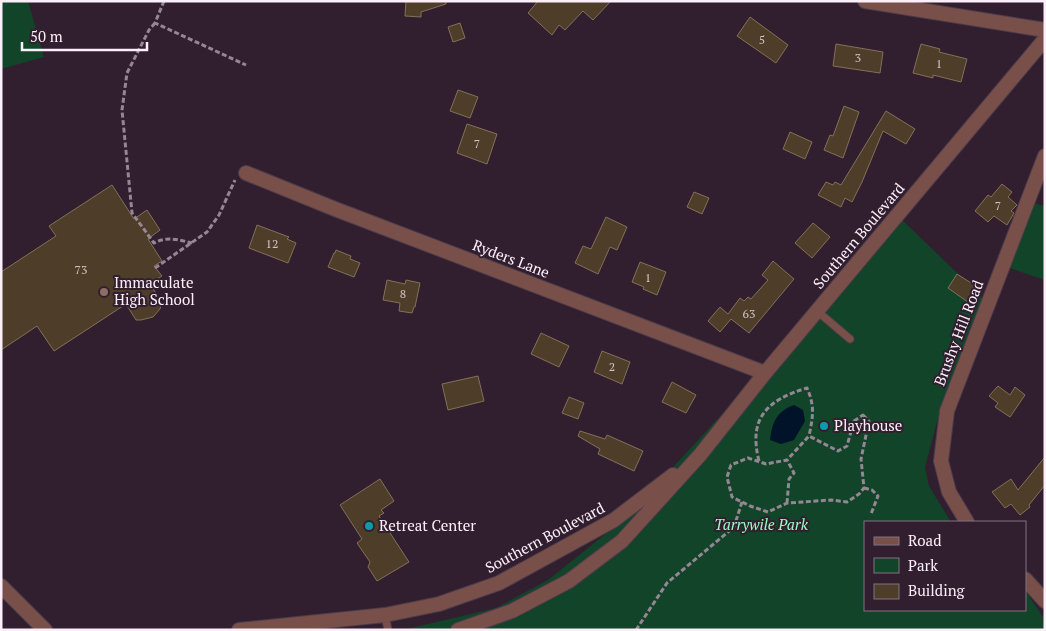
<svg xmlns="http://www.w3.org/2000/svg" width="1046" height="631" viewBox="0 0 1046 631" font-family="'PT Serif',serif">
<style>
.green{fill:#114428}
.water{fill:#011329}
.building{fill:#4e3e29;stroke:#827059}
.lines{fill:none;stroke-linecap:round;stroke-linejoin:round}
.lane-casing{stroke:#4d3c4b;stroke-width:9}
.street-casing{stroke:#4d3c4b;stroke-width:16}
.path{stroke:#958693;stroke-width:3;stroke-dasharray:5 2.5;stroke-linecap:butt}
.lane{stroke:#794f4a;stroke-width:7}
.street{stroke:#794f4a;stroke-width:14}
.education-dot{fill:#8d6e63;stroke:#311f2f;stroke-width:2}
.culture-dot{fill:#0f9aa8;stroke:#311f2f;stroke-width:2}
.labels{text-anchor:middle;stroke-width:4;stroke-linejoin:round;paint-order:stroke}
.number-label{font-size:12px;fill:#d0c3c6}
.street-label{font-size:15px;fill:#fceffa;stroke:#311f2f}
.poi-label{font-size:15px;fill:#fceffa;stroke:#311f2f;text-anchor:start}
.park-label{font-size:15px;font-style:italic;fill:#99fcbf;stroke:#311f2f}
</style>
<rect width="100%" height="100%" fill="#311f2f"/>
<path class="green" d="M1,1H28L44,57L1,69Z
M1023,200L1045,206V280L998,264Z
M895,213L984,299L938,418L925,467L929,486L951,522H865V610H1025V590L1045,620V630H403L496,608L548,580L628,516L769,363Z"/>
<path class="water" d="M794,405L803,410L805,421L794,440L781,444L770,440C772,422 777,411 794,405Z"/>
<path class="building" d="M406,1H446V4L421,12V17L405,16Z
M538,1H611L593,20L583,11L565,30L559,25L552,35L528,13Z
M750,17L788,45L776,63L737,36Z
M460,23L465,38L453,42L448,27Z
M836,44L883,52L880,73L833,66Z
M921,44L940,49L939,52L967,59L961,82L933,75V78L913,73Z
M458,90L478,97L470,118L450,111Z
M844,106L859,112L843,158L824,150L830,135L833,136Z
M886,111L915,129L906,144L883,131L862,182L852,202L845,198L841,207L818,195L826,182L833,185L835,182L841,185Z
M467,124L497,134L487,164L457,153Z
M790,132L812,142L805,159L783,149Z
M1002,184L1012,192L1008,197L1017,205L1011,211L1014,213L1007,225L994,216L988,222L975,211L988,195L991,197Z
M112,185L134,219L147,210L160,230L148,239L162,261L154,266L162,276L150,284L162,303L160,309L153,317L141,320H136L126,304L54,351L37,326L1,350V272L56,236L49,226Z
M694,192L709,198L702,214L687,207Z
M606,217L627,227L617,250L610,247L598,274L575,263L583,246L591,249Z
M813,223L830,237L812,258L795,243Z
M257,225L289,237L287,239L296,243L288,263L249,248Z
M336,250L351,256L350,259L360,263L354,277L328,267L334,253H335Z
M773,261L794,279L749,333L731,319L720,332L708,321L720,307L728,314L740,298L744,301L748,297L751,299L768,280L762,275Z
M640,262L666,272L657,295L643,289L644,287L632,282Z
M957,274L982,290L972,305L948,288Z
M387,280L405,284L406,280L420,283L415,307H414L412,313L399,311L400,303L383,300Z
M541,333L569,346L559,367L531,354Z
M602,351L630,362L622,384L594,372Z
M478,376L484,401L448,410L442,384Z
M672,382L696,395L686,413L662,402Z
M998,386L1010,395L1015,387L1025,395L1010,417L995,407L998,403L989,396Z
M569,397L584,403L578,419L562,413Z
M580,431L605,439L607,435L643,451L634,471L598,454L600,449L578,436Z
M1045,457V485L1029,505L1030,507L1020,515L1011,504L1005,508L992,492L1011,479L1018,490Z
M380,479L394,501L381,510L384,513L379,516L409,562L377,581L368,567L370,562L357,543L362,539L340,505Z"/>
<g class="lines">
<defs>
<path id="lane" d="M817,311L850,339
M385,615L388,630"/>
<path id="street" d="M865,1L1045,30
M246,173L335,209L765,373
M967,522L949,492L941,461L947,411L1045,156
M1025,579L1045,601
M1,586L45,630
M239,630L385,615L439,604L499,583L614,520L673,475
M458,630L512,611L569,581L622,541L700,455L765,373L1045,39"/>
</defs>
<use href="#lane" class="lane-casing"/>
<use href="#street" class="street-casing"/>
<path class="path" d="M164,1L155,23L246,65
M155,23L149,30L127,73L122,110L132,213L154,243C167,236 179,240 192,243
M155,268L207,232L219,215L235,180
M863,415L869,421L861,459L864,488L859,494L847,502L831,500L787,503L768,512L750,506L732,497L727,477L731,465L748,458L766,464L787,460L809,436L838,451L847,446L854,421Z
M759,461C748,418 767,400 807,388C815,406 813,417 809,436
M864,488L872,490L878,496L871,514
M787,503L789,479L794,473L787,460
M636,630L667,583L734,527L742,502"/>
<use href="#lane" class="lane"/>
<use href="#street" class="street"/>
</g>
<circle class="education-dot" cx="104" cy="292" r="5"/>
<g class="culture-dot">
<circle cx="824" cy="426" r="5"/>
<circle cx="369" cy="526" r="5"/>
</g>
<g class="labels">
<g class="number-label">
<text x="762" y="44">5</text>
<text x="858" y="62">3</text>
<text x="939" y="68">1</text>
<text x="477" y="148">7</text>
<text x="998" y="210">7</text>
<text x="272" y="248">12</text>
<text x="81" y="274">73</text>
<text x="648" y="282">1</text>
<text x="403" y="298">8</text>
<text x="749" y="318">63</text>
<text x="612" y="371">2</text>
</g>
<g class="street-label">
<text transform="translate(859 236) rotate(-50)" y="5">Southern Boulevard</text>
<text transform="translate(511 259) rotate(21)" y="5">Ryders Lane</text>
<text transform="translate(959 333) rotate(-69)" y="5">Brushy Hill Road</text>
<text transform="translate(545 538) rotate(-28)" y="5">Southern Boulevard</text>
</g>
<g class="poi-label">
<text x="114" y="288">Immaculate<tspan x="114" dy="17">High School</tspan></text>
<text x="834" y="431">Playhouse</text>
<text x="379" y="531">Retreat Center</text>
</g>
<g class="park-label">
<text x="761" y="530">Tarrywile Park</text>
</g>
</g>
<rect width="1046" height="631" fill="none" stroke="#fceffa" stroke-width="5"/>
<rect x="864" y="521" width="162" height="90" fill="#311f2f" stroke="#827280"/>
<rect x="874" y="537" width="25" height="8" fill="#794f4a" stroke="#827280"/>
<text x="908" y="546" font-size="15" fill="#fceffa">Road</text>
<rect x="874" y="558" width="25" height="15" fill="#114428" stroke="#827280"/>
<text x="908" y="571" font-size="15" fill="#fceffa">Park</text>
<rect x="874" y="584" width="25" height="15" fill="#4e3e29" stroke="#827280"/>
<text x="908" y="596" font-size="15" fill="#fceffa">Building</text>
<path d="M22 42v8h125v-8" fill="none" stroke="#fceffa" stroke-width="2.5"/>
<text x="30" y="42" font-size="15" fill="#fceffa" stroke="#311f2f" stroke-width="4" paint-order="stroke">50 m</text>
</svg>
